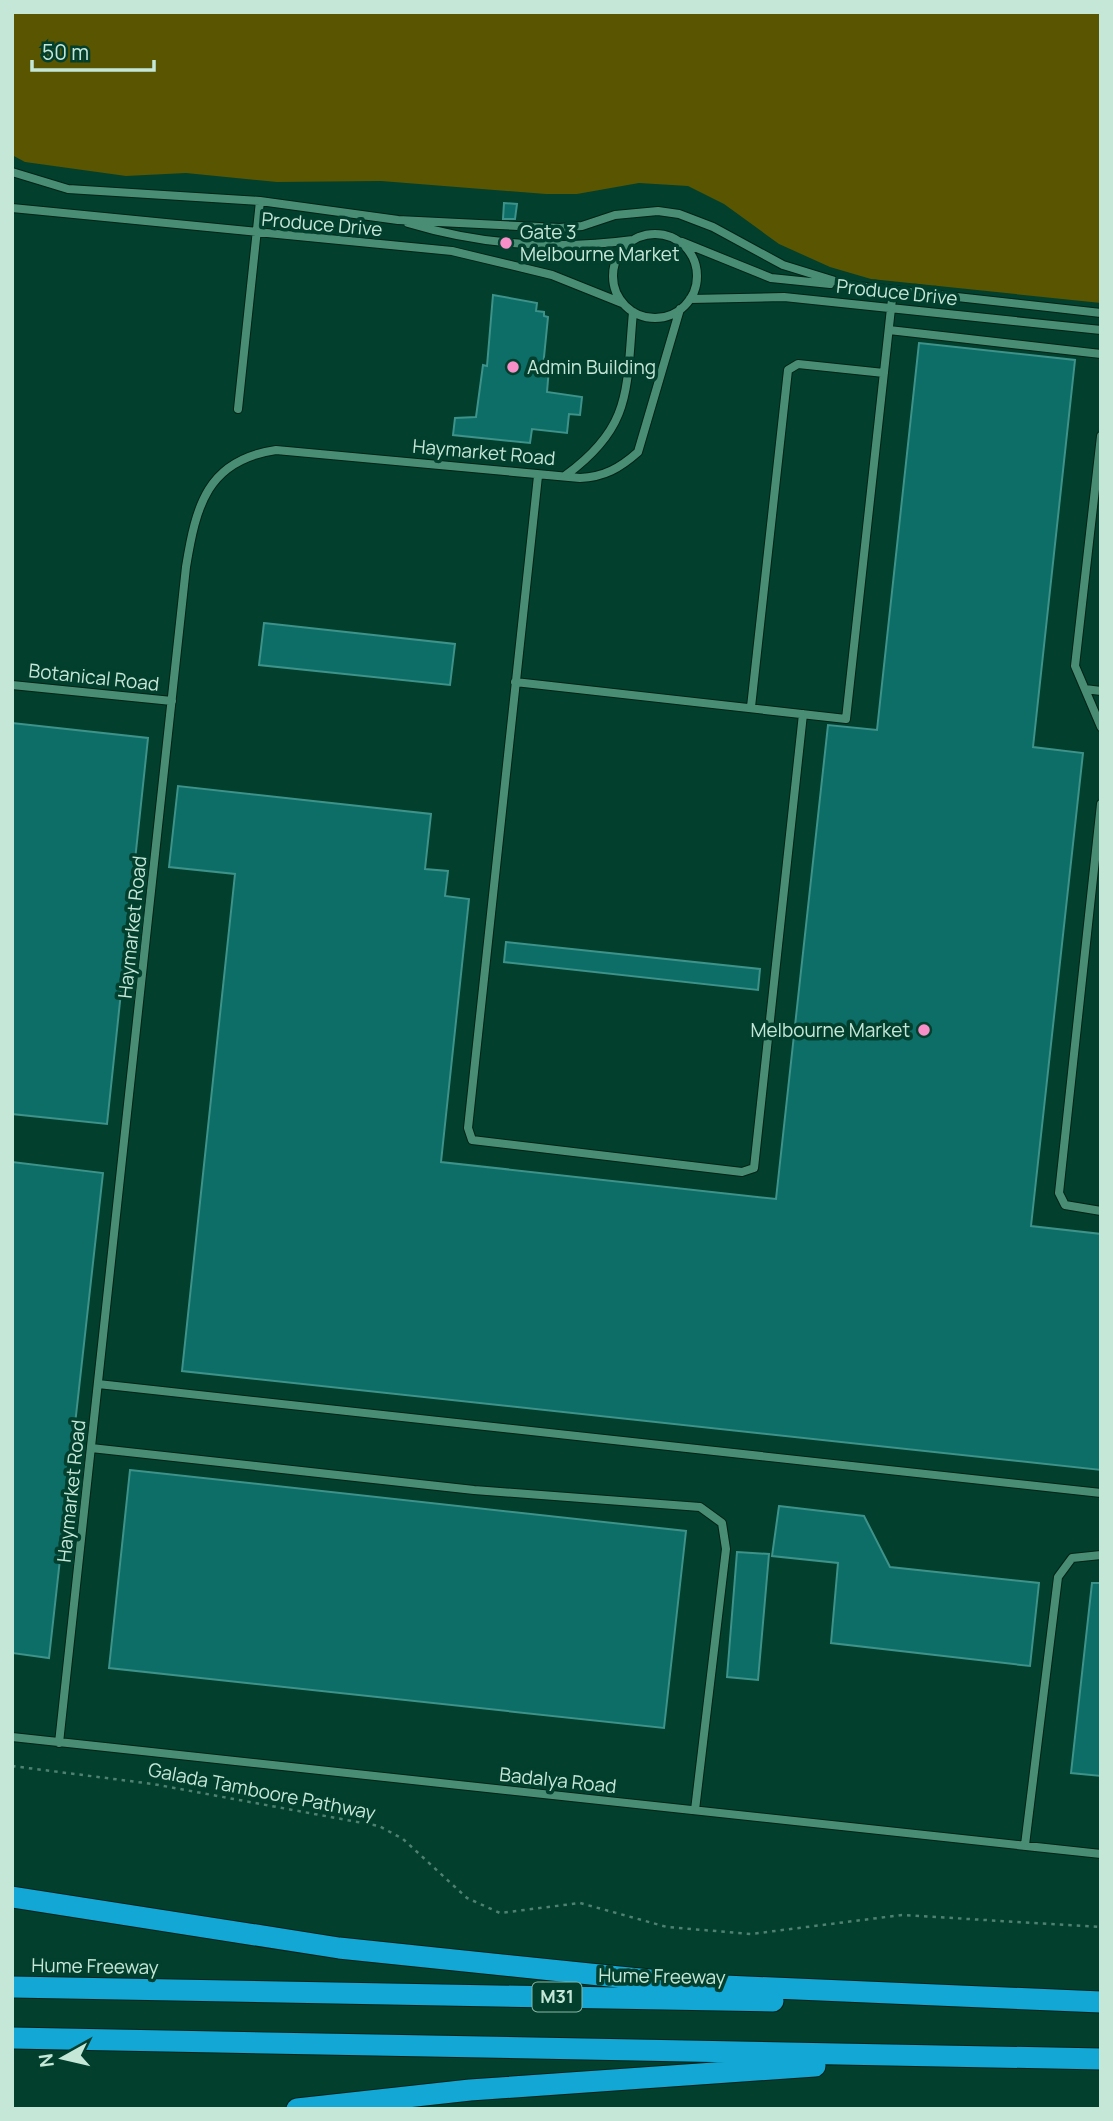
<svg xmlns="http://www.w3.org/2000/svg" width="1113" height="2121" viewBox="0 0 1113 2121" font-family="Manrope,sans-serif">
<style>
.green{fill:#595501}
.building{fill:#0c6e67;stroke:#3d928a;stroke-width:2}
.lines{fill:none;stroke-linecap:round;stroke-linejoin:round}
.service-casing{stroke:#002317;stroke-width:10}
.motorway-casing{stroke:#002317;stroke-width:23}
.path{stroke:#4f8170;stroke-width:2.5;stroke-dasharray:3.5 5;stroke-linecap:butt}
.service{stroke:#498e74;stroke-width:8}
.motorway{stroke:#12a7d5;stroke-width:21}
.poi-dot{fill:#f98fc9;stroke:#023f2d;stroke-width:2.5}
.labels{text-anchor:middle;stroke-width:7;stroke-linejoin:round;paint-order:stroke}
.shield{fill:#023f2d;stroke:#8ab5a5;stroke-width:2}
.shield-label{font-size:18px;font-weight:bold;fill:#c5e7d8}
.street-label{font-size:19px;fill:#c5e7d8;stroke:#023f2d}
.poi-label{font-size:19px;fill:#c5e7d8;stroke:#023f2d;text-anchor:start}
</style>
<rect width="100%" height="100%" fill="#023f2d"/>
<path class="green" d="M12,12H1101V303L871,279L830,267L779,244L724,204L688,186L639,183L577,194H546L381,181L277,182L186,173L126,176L25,162L12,155Z"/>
<path class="building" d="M504,203L517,204L515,219H503Z
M493,295L537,303L536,311L544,312V316L548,317L543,367L549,368L547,392L582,397L580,415L569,414L567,433L532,429L530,443L453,435L455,418L476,417L483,365L487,366Z
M919,343L1075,360L1033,747L1083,753L1031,1226L1101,1234V1470L182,1371L235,874L169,867L178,786L431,814L425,869L448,871L445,896L469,899L441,1162L776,1199L828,725L877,730Z
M264,623L455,644L450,685L259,665Z
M12,723L148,738L107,1124L12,1114Z
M506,942L760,969L758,990L504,962Z
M12,1162L103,1173L49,1658L12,1653Z
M130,1470L686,1531L664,1728L109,1668Z
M779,1506L864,1516L890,1567L1039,1583L1030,1666L831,1643L838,1563L772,1556Z
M737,1552L769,1554L758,1680L727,1677Z
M1092,1583H1101V1776L1071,1773Z"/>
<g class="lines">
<defs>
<path id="service" d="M12,172L68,189L260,201L398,220L560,228L582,226L615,215L658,211L679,214L713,227L783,265L848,285L1101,313
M12,208L452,251L552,275L622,303
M408,223C481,245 558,250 633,240
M613 276a42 42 0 1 1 84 0a42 42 0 1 1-84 0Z
M682,242L771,278L830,284
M690,299L784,297L1101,330
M889,330L1101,354
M238,409L260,201
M1101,436L1075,666L1101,727
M566,475C633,426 626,389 633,312
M538,476L468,1128L472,1140L742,1172L754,1168L803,714
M515,682L846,719L893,290
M12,685L172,701
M1085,689L1101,691
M751,707L788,370L798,364L884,373
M1101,804L1059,1193L1065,1205L1101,1211
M98,1384L1101,1493
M91,1448L474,1490L700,1507L722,1523L726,1549L695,1810
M12,1737L1101,1854
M59,1743L186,567C196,506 207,460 276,450L580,478C604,477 620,468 638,452L680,309
M1025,1845L1058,1577L1072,1558L1101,1555"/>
<path id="motorway" d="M12,1897L339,1948L619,1977L702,1985L1101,2002
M12,1987L773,2001
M12,2038L1101,2059
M297,2109L470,2090L815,2066"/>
</defs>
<use href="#service" class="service-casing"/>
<use href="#motorway" class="motorway-casing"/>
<path class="path" d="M12,1766L153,1784L379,1826L403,1839L467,1898L500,1913L580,1903L667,1927L751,1934L902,1915L1101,1927"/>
<use href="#service" class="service"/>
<use href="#motorway" class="motorway"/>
</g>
<g class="poi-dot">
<circle cx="506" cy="243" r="7"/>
<circle cx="513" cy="367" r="7"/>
<circle cx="924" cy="1030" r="7"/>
</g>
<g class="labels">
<rect class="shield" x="532.5" y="1982.5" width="49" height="29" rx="5"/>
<g class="shield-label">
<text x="557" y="2003">M31</text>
</g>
<g class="street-label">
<text transform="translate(322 224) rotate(5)" y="7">Produce Drive</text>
<text transform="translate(897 292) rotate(6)" y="7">Produce Drive</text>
<text transform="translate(484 452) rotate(5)" y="7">Haymarket Road</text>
<text transform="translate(94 677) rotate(6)" y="7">Botanical Road</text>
<text transform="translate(132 927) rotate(-84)" y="7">Haymarket Road</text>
<text transform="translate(71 1491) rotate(-84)" y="7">Haymarket Road</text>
<text transform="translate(558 1780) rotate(6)" y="7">Badalya Road</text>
<text transform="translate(262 1791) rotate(11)" y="7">Galada Tamboore Pathway</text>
<text transform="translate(95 1966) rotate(1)" y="7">Hume Freeway</text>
<text transform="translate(662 1976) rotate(1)" y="7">Hume Freeway</text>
</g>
<g class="poi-label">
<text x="520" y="239">Gate 3<tspan x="520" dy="22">Melbourne Market</tspan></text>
<text x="527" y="374">Admin Building</text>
<text x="910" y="1037" text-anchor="end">Melbourne Market</text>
</g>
</g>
<rect width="1113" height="2121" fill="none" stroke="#c5e7d8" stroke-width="28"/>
<g transform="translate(63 2058) rotate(262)" stroke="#023f2d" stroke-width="5" paint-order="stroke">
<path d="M0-5L12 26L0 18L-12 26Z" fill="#c5e7d8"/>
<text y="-10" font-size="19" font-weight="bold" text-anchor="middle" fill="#c5e7d8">N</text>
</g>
<path d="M32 60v10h122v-10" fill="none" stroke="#c5e7d8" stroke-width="3.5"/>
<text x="42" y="60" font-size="21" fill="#c5e7d8" stroke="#023f2d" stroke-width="5" paint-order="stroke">50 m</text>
</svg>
